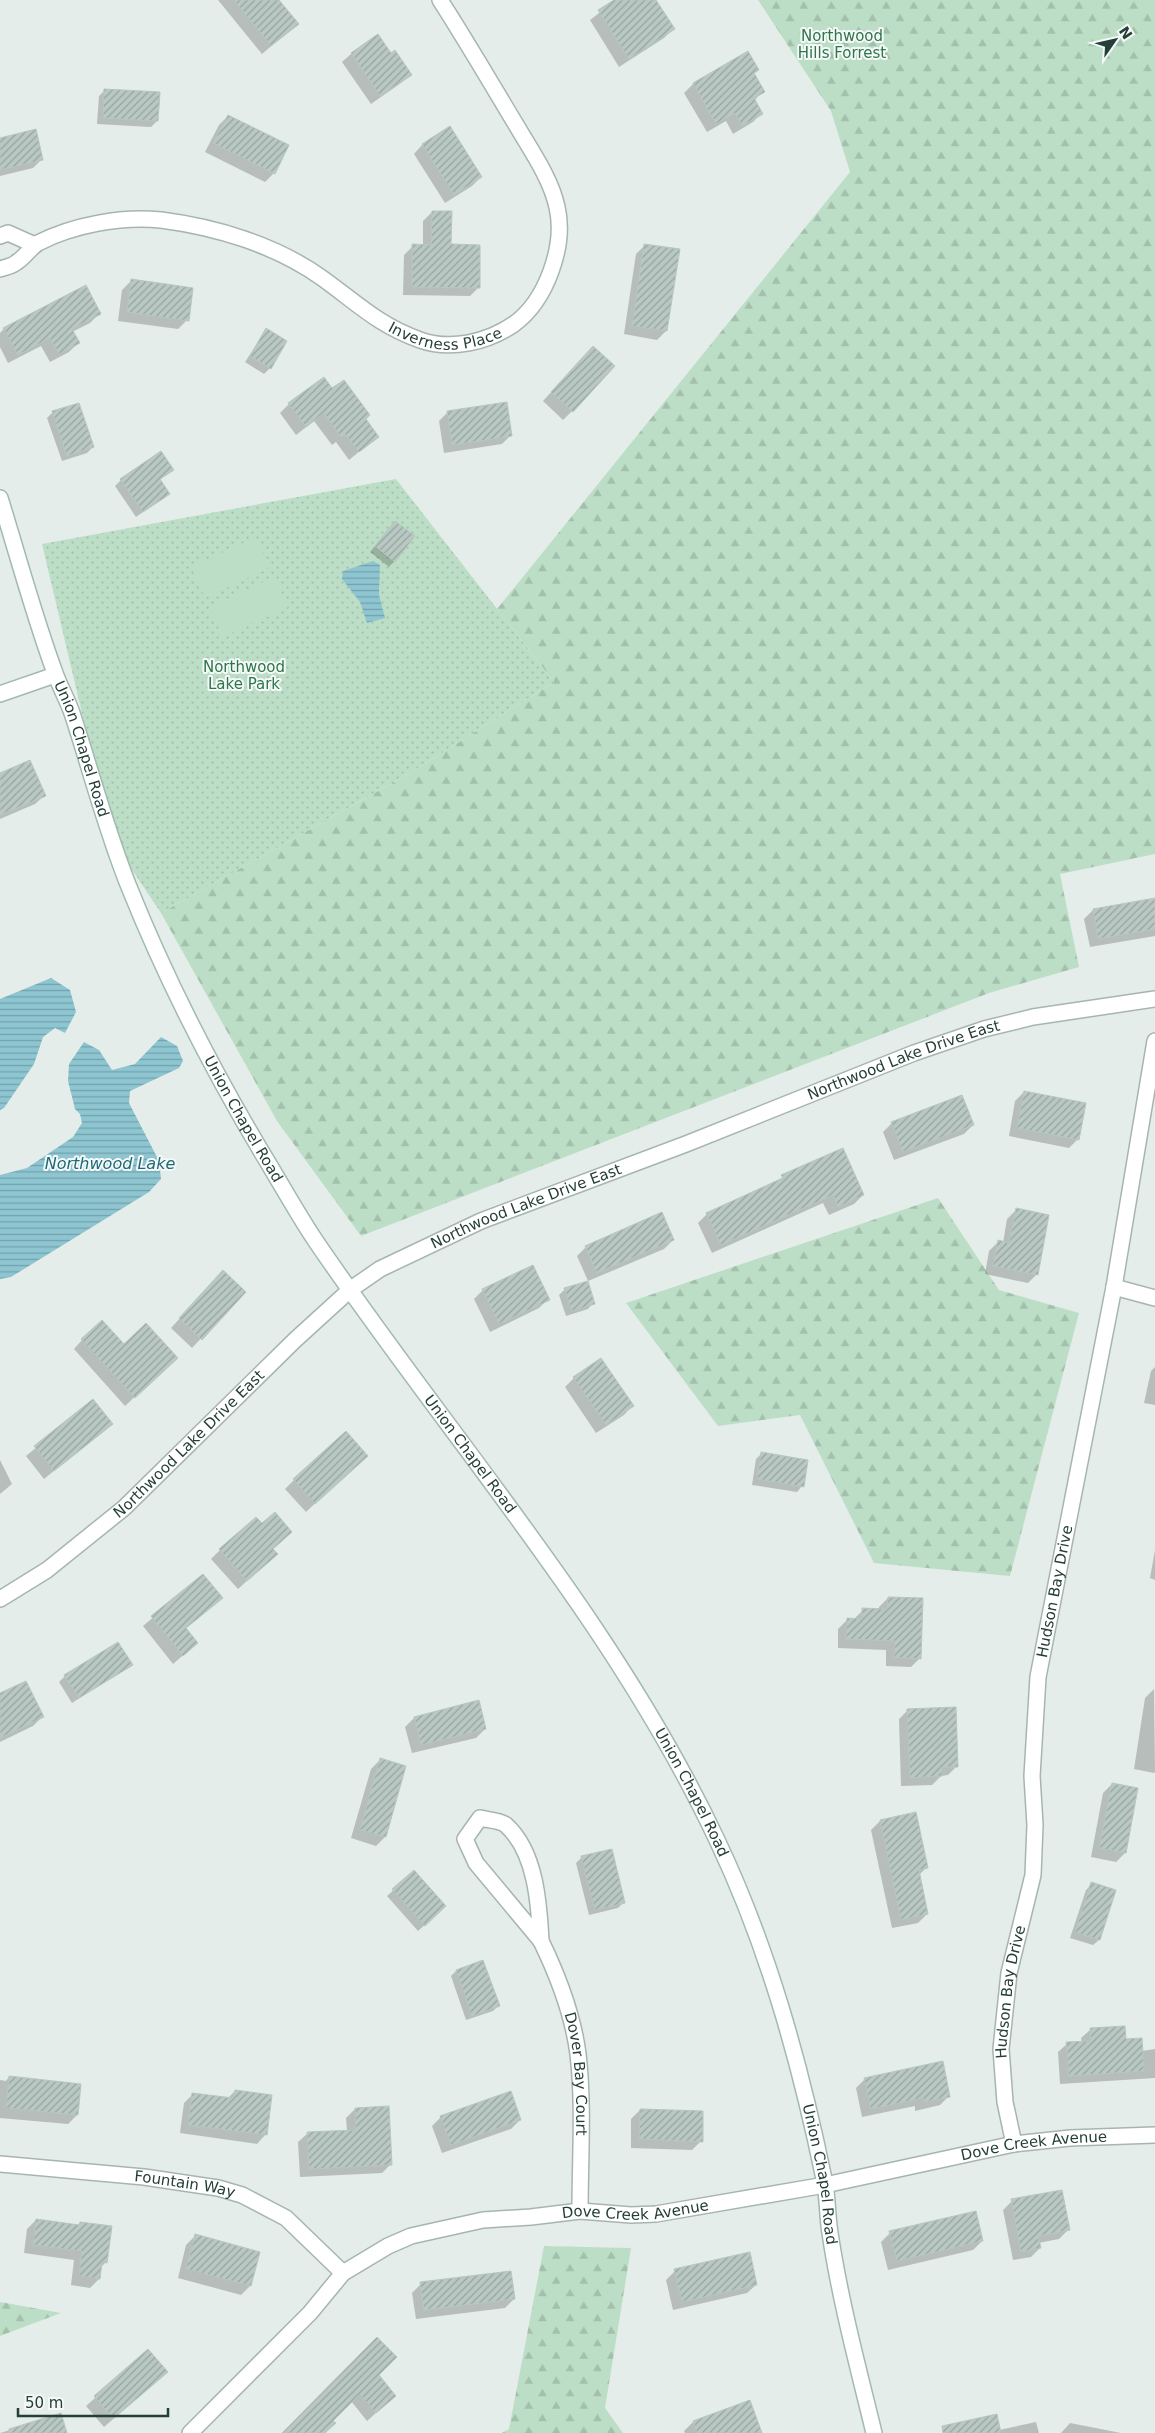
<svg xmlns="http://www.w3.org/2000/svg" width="1155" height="2433" viewBox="0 0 1155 2433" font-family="'DejaVu Sans',sans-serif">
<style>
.forest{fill:url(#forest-firs)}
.park{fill:url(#park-dots)}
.pitch{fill:#bddec6}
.water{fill:url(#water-rules)}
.shadow{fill:#0003}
.building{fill:url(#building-hatch);stroke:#b6c7c0}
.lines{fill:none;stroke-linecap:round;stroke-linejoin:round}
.street-casing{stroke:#a7b5b0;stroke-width:18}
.secondary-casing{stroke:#a2b9b1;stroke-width:18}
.street{stroke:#fff;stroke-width:15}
.secondary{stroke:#fff;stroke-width:15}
.labels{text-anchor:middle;stroke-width:4;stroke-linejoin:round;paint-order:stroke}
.park-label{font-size:15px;fill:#2e754a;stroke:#f4f9f7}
.street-label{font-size:15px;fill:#243e38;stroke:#f4f9f7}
.water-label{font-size:16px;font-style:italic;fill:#1e697a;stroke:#f4f9f7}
</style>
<defs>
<pattern id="forest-firs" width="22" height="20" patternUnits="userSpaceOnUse" patternTransform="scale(1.25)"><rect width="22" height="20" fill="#bddec6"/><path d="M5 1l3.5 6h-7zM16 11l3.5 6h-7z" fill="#a2c0ab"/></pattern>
<pattern id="park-dots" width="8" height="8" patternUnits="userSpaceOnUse" patternTransform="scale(1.25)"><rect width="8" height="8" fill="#bddec6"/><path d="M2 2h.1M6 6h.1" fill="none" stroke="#a2c0ab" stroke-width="1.8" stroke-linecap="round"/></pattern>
<pattern id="water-rules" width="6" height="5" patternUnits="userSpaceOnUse" patternTransform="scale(1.25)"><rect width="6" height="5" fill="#8dc5d1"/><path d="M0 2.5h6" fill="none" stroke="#73a1ab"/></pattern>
<pattern id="building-hatch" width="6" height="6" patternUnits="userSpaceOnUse" patternTransform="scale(1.25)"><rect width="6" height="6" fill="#b9c8c2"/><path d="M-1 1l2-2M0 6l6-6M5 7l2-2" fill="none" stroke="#96a49f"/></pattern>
</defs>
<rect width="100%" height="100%" fill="#e4ede9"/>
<path class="forest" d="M758,0H1155V854L1060,874L1079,967L989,993L361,1236L277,1121L161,913L410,773L554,682L497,609L850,172L831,111Z
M938,1198L999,1290L1079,1313L1010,1576L874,1563L800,1415L718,1426L626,1303Z
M544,2246L631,2248L605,2408L623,2433H502L509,2429Z
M0,2302L61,2313L0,2336Z"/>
<path class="park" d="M396,479L554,682L410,773L161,913L112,840L42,544Z"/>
<path class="pitch" d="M256,537L270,567L205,598L191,567Z
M274,577L288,607L223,637L209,607Z"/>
<path class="water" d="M373,561L380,565L379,595L385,618L367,623L360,602L342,579L343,571Z
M51,978L70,990L76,1012L65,1033L55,1028L43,1037L34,1064L4,1108L0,1110V999Z
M161,1037L177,1046L183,1061L179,1068L130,1091L129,1103L159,1161L161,1179L149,1192L11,1277L0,1279V1175L27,1168L73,1137L82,1123L80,1114L75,1109L68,1081L69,1064L84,1042L99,1050L112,1070L135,1064Z"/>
<path class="shadow" d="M218,0H278L297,24L262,54Z
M616,0H655L673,29L664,38L619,67L590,20Z
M748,53L757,70L753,74L763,91L754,101L761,114L753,122L733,134L726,121L707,132L684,93L693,84Z
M351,54L391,55L410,75L401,83L371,104L342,62Z
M105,90L157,121L151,127L97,124L99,96Z
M228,116L274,173L265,182L205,152L219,125Z
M449,128L481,177L472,186L445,203L414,154L422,145Z
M0,139L42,159L33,168L0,176Z
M432,212L450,245L479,287L470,296L403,295L404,255L413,246H423V221Z
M645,245L666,331L657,340L624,334L636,254Z
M131,281L187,320L178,329L118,321L122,290Z
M99,314L90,323L72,332L78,343L69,352L50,362L41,346L8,363L0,347V333L4,329Z
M266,330L270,368L264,374L245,362Z
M584,356L572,411L563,420L543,401Z
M332,390L364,419L377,437L349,460L336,442L332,445L314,421L296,435L280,413L289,404Z
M53,412L93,447L87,453L62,461L47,418Z
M448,412L511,435L502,444L444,453L439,421Z
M172,469L160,480L169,494L136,517L115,486L121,480Z
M395,522L394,561L389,567L370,552Z
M0,774L44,796L35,804L0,819Z
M1155,899V936L1090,947L1084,919L1093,910Z
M1024,1092L1078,1139L1069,1148L1009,1136L1015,1101Z
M892,1123L973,1125L964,1134L894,1160L883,1132Z
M842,1149L863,1195L854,1204L829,1215L823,1203L712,1253L698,1223L707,1214Z
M1016,1210L1037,1274L1028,1283L985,1274L989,1251L998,1242L1003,1243L1007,1219Z
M673,1240L664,1249L588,1281L577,1256L586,1247Z
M214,1281L245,1292L192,1348L171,1328Z
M565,1289L593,1303L588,1309L566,1316L559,1295Z
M483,1290L548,1299L539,1308L490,1332L474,1299Z
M82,1340L124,1346L167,1367L125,1406L74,1349Z
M1155,1367V1405L1144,1403L1151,1371Z
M574,1378L632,1406L624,1415L596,1433L565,1387Z
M93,1401L111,1424L44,1479L26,1456Z
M762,1453L802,1486L797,1492L752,1485L756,1459Z
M0,1460L12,1484L0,1494Z
M357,1464L306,1512L285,1489L294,1480Z
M272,1549L277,1554L238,1589L211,1559L220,1550Z
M1155,1550V1580L1150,1578Z
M203,1575L221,1598L180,1631L187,1652L173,1664L143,1626Z
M888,1598L920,1658L911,1667L886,1666V1650L838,1648V1629L847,1620L854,1619L863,1610H879V1607Z
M131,1665L72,1703L59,1682L65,1676Z
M1154,1689L1155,1772L1154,1773L1134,1769L1145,1698Z
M0,1694L42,1717L33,1726L0,1742Z
M478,1702L485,1729L476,1738L412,1753L405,1727L414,1718Z
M908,1710L957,1766L948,1775L941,1776L932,1785L901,1786L899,1719Z
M380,1760L385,1837L376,1846L351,1838L371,1769Z
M1112,1784L1137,1789L1125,1853L1116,1862L1091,1857L1103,1793Z
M880,1821L927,1867L919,1875L927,1914L918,1923L892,1928L871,1830Z
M582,1857L624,1902L618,1908L589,1915L576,1863Z
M413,1872L439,1912L418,1931L387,1896Z
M1092,1884L1114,1891L1099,1940L1093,1945L1070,1938L1086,1890Z
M456,1971L498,2006L493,2011L466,2020L451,1976Z
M1090,2030L1125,2041L1142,2051L1155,2049V2078L1060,2084L1058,2052L1067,2044L1082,2042L1081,2038Z
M9,2077L77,2115L68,2124L0,2118V2080L6,2081Z
M865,2079L949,2096L940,2105L915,2111V2106L862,2117L856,2088Z
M235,2091L265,2135L257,2144L180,2133L184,2103L193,2094L227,2099Z
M355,2109L391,2164L382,2173L300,2177L298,2142L307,2134L347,2131L346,2118Z
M640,2110L701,2141L692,2150L631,2148V2119Z
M441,2117L520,2120L511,2129L442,2153L432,2126Z
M1012,2201L1068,2230L1059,2239L1038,2243L1040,2248L1031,2257L1013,2260L1003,2210Z
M36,2220L78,2226L80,2223L106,2262L100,2268L99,2279L90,2288L71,2285L74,2260L24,2253L27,2229Z
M890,2233L982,2241L973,2250L888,2270L881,2242Z
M195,2236L259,2253L250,2286L241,2295L178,2278L186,2245Z
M675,2271L756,2285L747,2293L673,2310L666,2280Z
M421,2284L514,2299L505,2308L416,2319L412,2293Z
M148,2351L157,2381L104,2427L86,2406Z
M377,2375L395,2396L367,2421L351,2401L331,2421L324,2433H283Z
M60,2415L65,2433H0Z
M693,2422L760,2433H685L684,2431Z
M1036,2422L1039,2433H953L999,2430Z
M1070,2423L1121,2433H1061Z"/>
<path class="building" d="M234,0H279L299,24L271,46Z
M614,0H656L675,29L629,59L598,10Z
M378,34L391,53L395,50L412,75L380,96L351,53Z
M748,51L759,70L754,73L765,92L754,98L763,114L742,126L735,113L716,124L693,83Z
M104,89L160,92L158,121L103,118Z
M228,115L289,145L275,174L213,143Z
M450,126L482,177L454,195L422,144Z
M36,129L43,160L0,170V138Z
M432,211H452L451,244L480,245V288L412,287V244L431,245Z
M644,244L680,249L667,331L632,326Z
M131,279L193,288L189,321L127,312Z
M86,285L101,314L72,329L80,343L59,354L50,338L18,355L3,328Z
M266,328L287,341L271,369L250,356Z
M593,346L615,366L573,412L551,392Z
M324,377L332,388L344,380L370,415L366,419L379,437L359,452L345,434L341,437L324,413L306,427L288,403Z
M507,402L512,436L452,445L447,411Z
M79,403L94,447L67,456L52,411Z
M161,451L174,470L160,479L170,494L143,512L120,479Z
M395,521L415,536L395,562L375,546Z
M30,760L46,796L0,815V773Z
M1155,898V929L1098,939L1093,909Z
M1024,1091L1086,1103L1079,1140L1017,1128Z
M962,1095L974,1125L903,1152L891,1122Z
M843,1148L864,1195L838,1207L833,1195L721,1245L706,1213L783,1178L781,1175Z
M1016,1208L1049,1215L1038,1275L993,1266L998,1240L1009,1243Z
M662,1212L674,1240L597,1273L585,1246Z
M533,1265L550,1300L499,1324L482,1289Z
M223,1270L246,1292L202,1340L179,1318Z
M588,1281L595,1304L572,1311L564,1288Z
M102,1320L124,1344L146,1323L178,1358L135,1398L81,1339Z
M601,1358L634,1406L606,1425L573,1377Z
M93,1399L113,1424L54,1471L34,1446Z
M346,1431L368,1456L315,1504L293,1479Z
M761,1452L808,1460L804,1487L757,1479Z
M275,1512L292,1532L273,1549L278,1554L247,1581L219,1549L256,1517L262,1523Z
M203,1574L223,1598L186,1628L198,1643L183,1656L151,1616Z
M888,1597L923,1598L921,1659L894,1657L895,1641L846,1639L847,1618L862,1619V1608L887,1609Z
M118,1642L133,1665L79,1698L64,1675Z
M26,1681L44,1717L0,1738V1693Z
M479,1700L486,1729L421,1745L414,1717Z
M956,1707L958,1767H942V1776L910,1778L907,1709Z
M380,1758L406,1766L386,1837L360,1830Z
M1112,1783L1138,1788L1126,1853L1099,1848Z
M916,1812L928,1868L919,1870L928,1914L901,1920L880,1820Z
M612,1849L625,1903L595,1910L581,1856Z
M414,1870L446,1906L425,1926L392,1889Z
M1091,1882L1116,1890L1100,1940L1075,1932Z
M483,1960L500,2006L472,2016L456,1970Z
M1125,2026L1126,2039L1142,2038L1144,2071L1069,2076L1066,2042L1091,2041L1090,2028Z
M943,2061L950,2097L924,2102L923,2098L871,2109L864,2078Z
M9,2076L81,2084L78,2115L6,2108Z
M235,2090L272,2095L267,2135L188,2125L192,2093L233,2098Z
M511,2091L521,2120L451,2145L440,2116Z
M389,2106L392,2165L309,2169L307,2132L356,2130L355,2108Z
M640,2109L703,2111V2142L639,2139Z
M1062,2190L1070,2230L1038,2236L1041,2248L1021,2252L1011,2199Z
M976,2211L983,2241L897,2261L889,2231Z
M36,2219L79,2225L80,2222L112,2226L107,2263L102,2262L100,2279L79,2276L82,2251L33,2245Z
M195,2234L260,2252L251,2286L186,2269Z
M750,2252L757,2285L682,2302L674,2269Z
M511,2271L515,2299L424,2310L420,2282Z
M377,2337L397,2357L379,2375L396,2396L376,2413L360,2394L333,2421L336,2423L325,2433H282Z
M148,2349L168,2372L113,2419L94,2396Z
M750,2400L762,2433H697L693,2421Z
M61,2413L67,2433H9V2429Z
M997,2414L1001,2433H943L942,2426Z"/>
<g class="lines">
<defs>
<g id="street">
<path d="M0,236L8,233L35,245"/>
<path id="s1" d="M0,269C6,267 13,266 17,262C25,257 30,248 38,243C73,225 121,216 161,220C216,227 276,245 322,278C357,303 378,325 420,340C451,351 488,342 514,324C546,301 566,246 557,207C551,179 532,152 518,128C492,85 467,42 440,0"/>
<path d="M1114,1287L1155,1298"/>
<path id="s2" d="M0,1599L47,1570L124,1508L295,1340L351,1289L380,1269L481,1221L686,1144L914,1053L984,1029L1033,1017L1155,999"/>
<path d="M480,1818C487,1820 500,1820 506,1825C536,1852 539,1904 541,1941L476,1863L465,1839Z"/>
<path id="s3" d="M541,1941C558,1976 573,2015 578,2054C584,2105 580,2160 580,2211"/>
<path id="s4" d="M1014,2144L1005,2102L1001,2049L1009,1973L1033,1875L1035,1825L1032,1776L1038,1677L1114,1287L1155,1041"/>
<path id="s5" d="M0,2164L144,2177L218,2188L242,2195L286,2218L343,2273"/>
<path id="s6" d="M190,2433L310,2313L343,2273L388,2246L411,2236L483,2220L531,2217L580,2211L631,2215L656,2214L825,2185L1014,2144L1070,2138L1155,2135"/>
</g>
<g id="secondary">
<path id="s7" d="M0,498C18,556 34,616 55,673C60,687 67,699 72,713C91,771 106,830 129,887C168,984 216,1077 270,1166C285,1191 299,1216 315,1240C450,1439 614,1621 717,1840C768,1947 800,2063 824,2179C828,2197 827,2215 830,2233C840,2300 858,2367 874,2433"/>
<path d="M0,694L55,675"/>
</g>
</defs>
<use href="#street" class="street-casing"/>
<use href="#secondary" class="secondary-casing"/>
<use href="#street" class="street"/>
<use href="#secondary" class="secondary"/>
</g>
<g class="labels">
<g class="park-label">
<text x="842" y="41">Northwood<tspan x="842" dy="17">Hills Forrest</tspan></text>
<text x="244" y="672">Northwood<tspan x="244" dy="17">Lake Park</tspan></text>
</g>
<g class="street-label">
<text dy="5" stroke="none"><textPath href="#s1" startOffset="488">Inverness Place</textPath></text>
<text dy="5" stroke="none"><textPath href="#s7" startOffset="264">Union Chapel Road</textPath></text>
<text dy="5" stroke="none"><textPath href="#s2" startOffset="1069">Northwood Lake Drive East</textPath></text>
<text dy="5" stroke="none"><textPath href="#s7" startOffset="669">Union Chapel Road</textPath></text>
<text dy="5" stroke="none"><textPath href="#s2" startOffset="664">Northwood Lake Drive East</textPath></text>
<text dy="5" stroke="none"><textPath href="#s2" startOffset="245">Northwood Lake Drive East</textPath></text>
<text dy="5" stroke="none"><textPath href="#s7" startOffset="1074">Union Chapel Road</textPath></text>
<text dy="5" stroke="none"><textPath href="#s4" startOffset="559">Hudson Bay Drive</textPath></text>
<text dy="5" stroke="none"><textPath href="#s7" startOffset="1479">Union Chapel Road</textPath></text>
<text dy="5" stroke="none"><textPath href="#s4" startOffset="154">Hudson Bay Drive</textPath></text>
<text dy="5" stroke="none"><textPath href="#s3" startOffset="139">Dover Bay Court</textPath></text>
<text dy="5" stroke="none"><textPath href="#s6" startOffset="931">Dove Creek Avenue</textPath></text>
<text dy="5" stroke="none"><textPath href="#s7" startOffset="1884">Union Chapel Road</textPath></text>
<text dy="5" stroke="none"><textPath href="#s5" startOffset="186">Fountain Way</textPath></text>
<text dy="5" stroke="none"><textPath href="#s6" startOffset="526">Dove Creek Avenue</textPath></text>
</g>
<g class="water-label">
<text x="110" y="1169">Northwood Lake</text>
</g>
</g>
<g transform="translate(1115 40) rotate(56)" stroke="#f4f9f7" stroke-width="4" paint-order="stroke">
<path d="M0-4L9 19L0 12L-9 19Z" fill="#243e38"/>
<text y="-8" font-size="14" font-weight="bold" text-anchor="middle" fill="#243e38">N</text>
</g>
<path d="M18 2408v8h150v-8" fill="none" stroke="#243e38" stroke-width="2.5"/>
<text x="25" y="2408" font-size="15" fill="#243e38" stroke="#f4f9f7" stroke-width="4" paint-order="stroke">50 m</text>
</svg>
